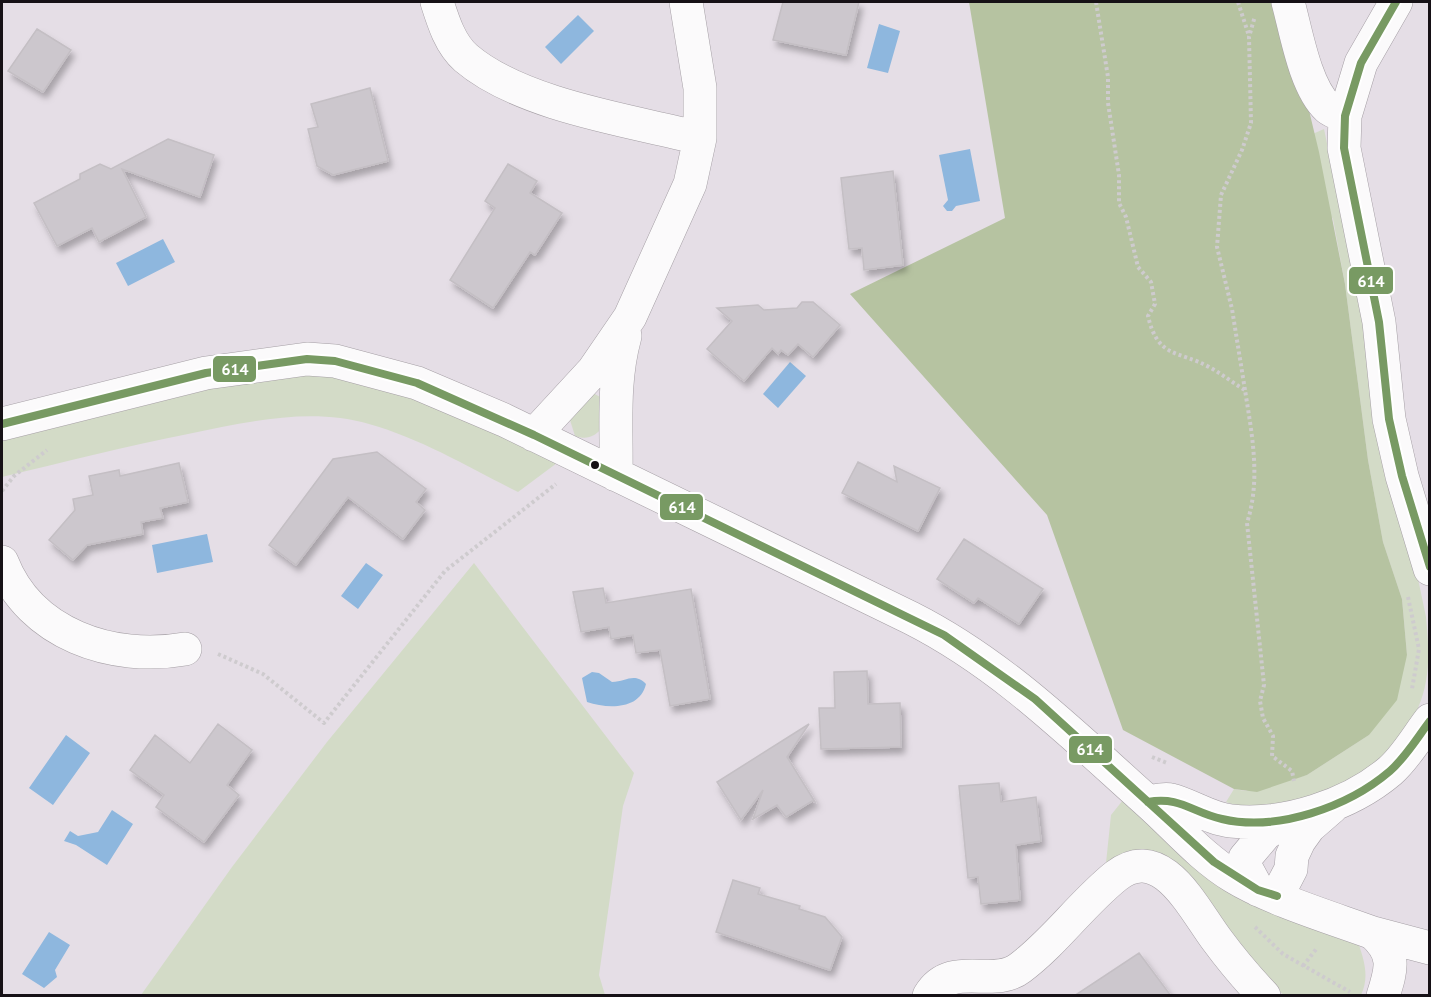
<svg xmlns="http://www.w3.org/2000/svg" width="1431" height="997" viewBox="0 0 1431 997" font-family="'PT Sans',sans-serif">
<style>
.green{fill:#d3dbc7}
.forest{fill:#b6c3a1}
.water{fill:#8eb7de}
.building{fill:#ccc7cd;stroke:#c4bfc4;stroke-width:1.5;filter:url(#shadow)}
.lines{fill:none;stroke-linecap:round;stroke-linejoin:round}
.minor-casing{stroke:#a59fa5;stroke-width:34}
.path{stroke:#cecbce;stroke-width:4;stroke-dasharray:3 3;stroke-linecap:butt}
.minor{stroke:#fbfafb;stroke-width:33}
.bus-1-casing{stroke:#fff;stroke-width:12}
.bus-1{stroke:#789a63;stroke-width:8}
.bus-dot{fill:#161116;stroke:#fff;stroke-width:2}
.line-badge{stroke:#fff;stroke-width:2}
.badge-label{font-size:16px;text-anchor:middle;font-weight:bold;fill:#fff}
</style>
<defs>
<filter id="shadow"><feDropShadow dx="3.5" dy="6" stdDeviation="3" flood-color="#0004"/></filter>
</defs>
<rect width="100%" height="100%" fill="#e5dee6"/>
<path class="green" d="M1324,129L1426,617C1429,649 1431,678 1418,708C1409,729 1388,755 1369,768C1334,793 1268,819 1226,802L1234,789L1246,791L1307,775L1369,735L1407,655L1402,599L1383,542L1368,460L1345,284L1333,219L1324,207L1308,136Z
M328,374L430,400L557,463L518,492C470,468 422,439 369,424C310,407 247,422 188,434C126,446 64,462 2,477V436L236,378Z
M593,393L602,398V428C594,437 587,440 575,436L570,420Z
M474,563L634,773L623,806L599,975L605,995H141L232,867L327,742Z
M1123,800L1228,892L1359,945C1365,963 1369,978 1361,995H1284L1270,984L1202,897L1106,863L1111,815Z"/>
<path class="forest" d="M969,2H1272L1307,102L1319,152L1345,284L1368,460L1383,542L1402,599L1407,655L1397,700L1369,735L1307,775L1257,792L1234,789L1123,730L1047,515L850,294L1005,218Z"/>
<path class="water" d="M578,15L594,31L561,64L545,47Z
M879,24L900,31L888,73L867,68Z
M970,149L980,201L956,206L952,211H947L943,206L948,200L939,155Z
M163,239L175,262L128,286L116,263Z
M790,362L806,376L778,408L763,394Z
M207,534L213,562L157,573L152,545Z
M366,563L383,575L358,609L341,596Z
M592,672L599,673L612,682C626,682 634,672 646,684C640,710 608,709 587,702L582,678Z
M66,735L90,753L53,805L29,788Z
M112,810L133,824L107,865L76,845L64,841L70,831L78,836L98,832Z
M49,932L70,945L55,970L57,977L44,988L22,974Z"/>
<path class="building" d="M783,2H859L846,55L773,40Z
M37,29L71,50L43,92L8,71Z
M370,88L388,161L333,175L317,166L308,129L318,127L311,104Z
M168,139L214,155L200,197L122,169L146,217L99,242L92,228L57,246L34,203L80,179V174L100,164L111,169Z
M508,164L537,181L530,193L562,213L535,255L530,252L493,308L450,280L495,208L485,201Z
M893,171L903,265L864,270L862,248L849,249L841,178Z
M802,302H813L840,325L813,357L798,344L788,355L781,350L778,354L772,348L744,381L707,349L732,321L717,308L758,305L764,310L797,308Z
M377,452L426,489L416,502L425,510L403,539L348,497L296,565L269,545L333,459Z
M858,462L897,482L894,466L940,488L918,531L842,493Z
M179,463L188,502L160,508L163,518L141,522L143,534L87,545L73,560L49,540L75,510L73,499L93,495L89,476L119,470L120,476Z
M964,539L1043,589L1019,624L978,598L974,603L937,579Z
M603,588L606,603L691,589L710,699L670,706L660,650L636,653L633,635L611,639L609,627L581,632L573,592Z
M867,671L868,704L900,703L901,747L821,749L819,708H835L834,672Z
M218,724L252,750L227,785L239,795L204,842L156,807L164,795L130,770L155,735L190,763Z
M809,724L787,757L815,802L812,801L786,817L777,805L753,819L763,790L741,820L717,782Z
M999,783L1001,802L1036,797L1041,841L1016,845L1020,900L981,904L978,877L968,878L959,786Z
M733,880L760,888L758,894L800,906L799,909L825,917L842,937L830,970L716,932Z
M1139,953L1171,996H1074Z"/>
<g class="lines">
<defs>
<path id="minor" d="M437,2C443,21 450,44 466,58C521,105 631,121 700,138
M1288,2C1296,31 1305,87 1328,108C1333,112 1340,114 1345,116
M1396,2L1361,63L1345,116L1344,148L1379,322L1389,419L1402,476L1430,569
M2,424L206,373L307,359L335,361L417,383L504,420L911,618C1002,664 1073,735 1148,802C1176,827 1201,857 1234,877C1270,899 1332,918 1373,933C1396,954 1392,968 1383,996
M534,435L593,371L630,317L690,184L700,138V88L686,2
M616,475C617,428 612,383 625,336
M2,562C30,634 112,662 185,649
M1148,802C1155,801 1164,798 1171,800C1191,805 1210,819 1231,821C1284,827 1350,805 1390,771C1406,757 1417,737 1430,720
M1258,890L1246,868L1245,858L1266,833L1291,818
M1277,896L1291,869L1292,856L1299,841L1309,827L1332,807
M1373,933L1430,948
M929,996C951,959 993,989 1020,968C1056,941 1081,904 1116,876C1162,840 1194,910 1217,940C1231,959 1247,978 1264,996"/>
</defs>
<use href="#minor" class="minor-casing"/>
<path class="path" d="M1096,2L1108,77V103L1119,175V203L1126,217L1138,267L1151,282L1155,304L1148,316C1158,359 1178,350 1209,367C1222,374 1233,383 1245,390C1252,435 1261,479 1247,523L1264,685L1260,701L1263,718L1273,736L1272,756L1292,771L1294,781
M1238,2L1249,36
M1245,390L1232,309L1217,247L1221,195L1242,150L1251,123L1249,37L1255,16
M2,491L14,476L47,450
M1408,597L1419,649L1412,689
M218,654L263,674L324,723L445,571L556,484
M1152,757L1167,763
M1255,927L1283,954L1350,992
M1303,966L1317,948"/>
<use href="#minor" class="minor"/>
<defs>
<path id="bus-1" d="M1396,2L1361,63L1345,116L1344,148L1379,322L1389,419L1402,476L1430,567
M2,424L206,373L307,359L335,361L417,383L534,435L944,635L1035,699L1214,862L1258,890L1277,896
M1148,802C1180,796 1193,813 1222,819C1277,832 1348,807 1390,771C1406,757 1417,738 1430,721"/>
</defs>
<use href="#bus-1" class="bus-1-casing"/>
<use href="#bus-1" class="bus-1"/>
</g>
<circle class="bus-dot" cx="595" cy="465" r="5"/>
<g class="line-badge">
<rect x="1348" y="266" width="46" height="29" rx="6" fill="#789a63"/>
<rect x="212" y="355" width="45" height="28" rx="6" fill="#789a63"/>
<rect x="659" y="493" width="45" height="28" rx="6" fill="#789a63"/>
<rect x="1068" y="735" width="45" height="29" rx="6" fill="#789a63"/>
</g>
<g class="badge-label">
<text x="1371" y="287">614</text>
<text x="235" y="375">614</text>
<text x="682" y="513">614</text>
<text x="1090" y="755">614</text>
</g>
<rect width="1431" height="997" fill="none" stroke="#161116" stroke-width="6"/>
</svg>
